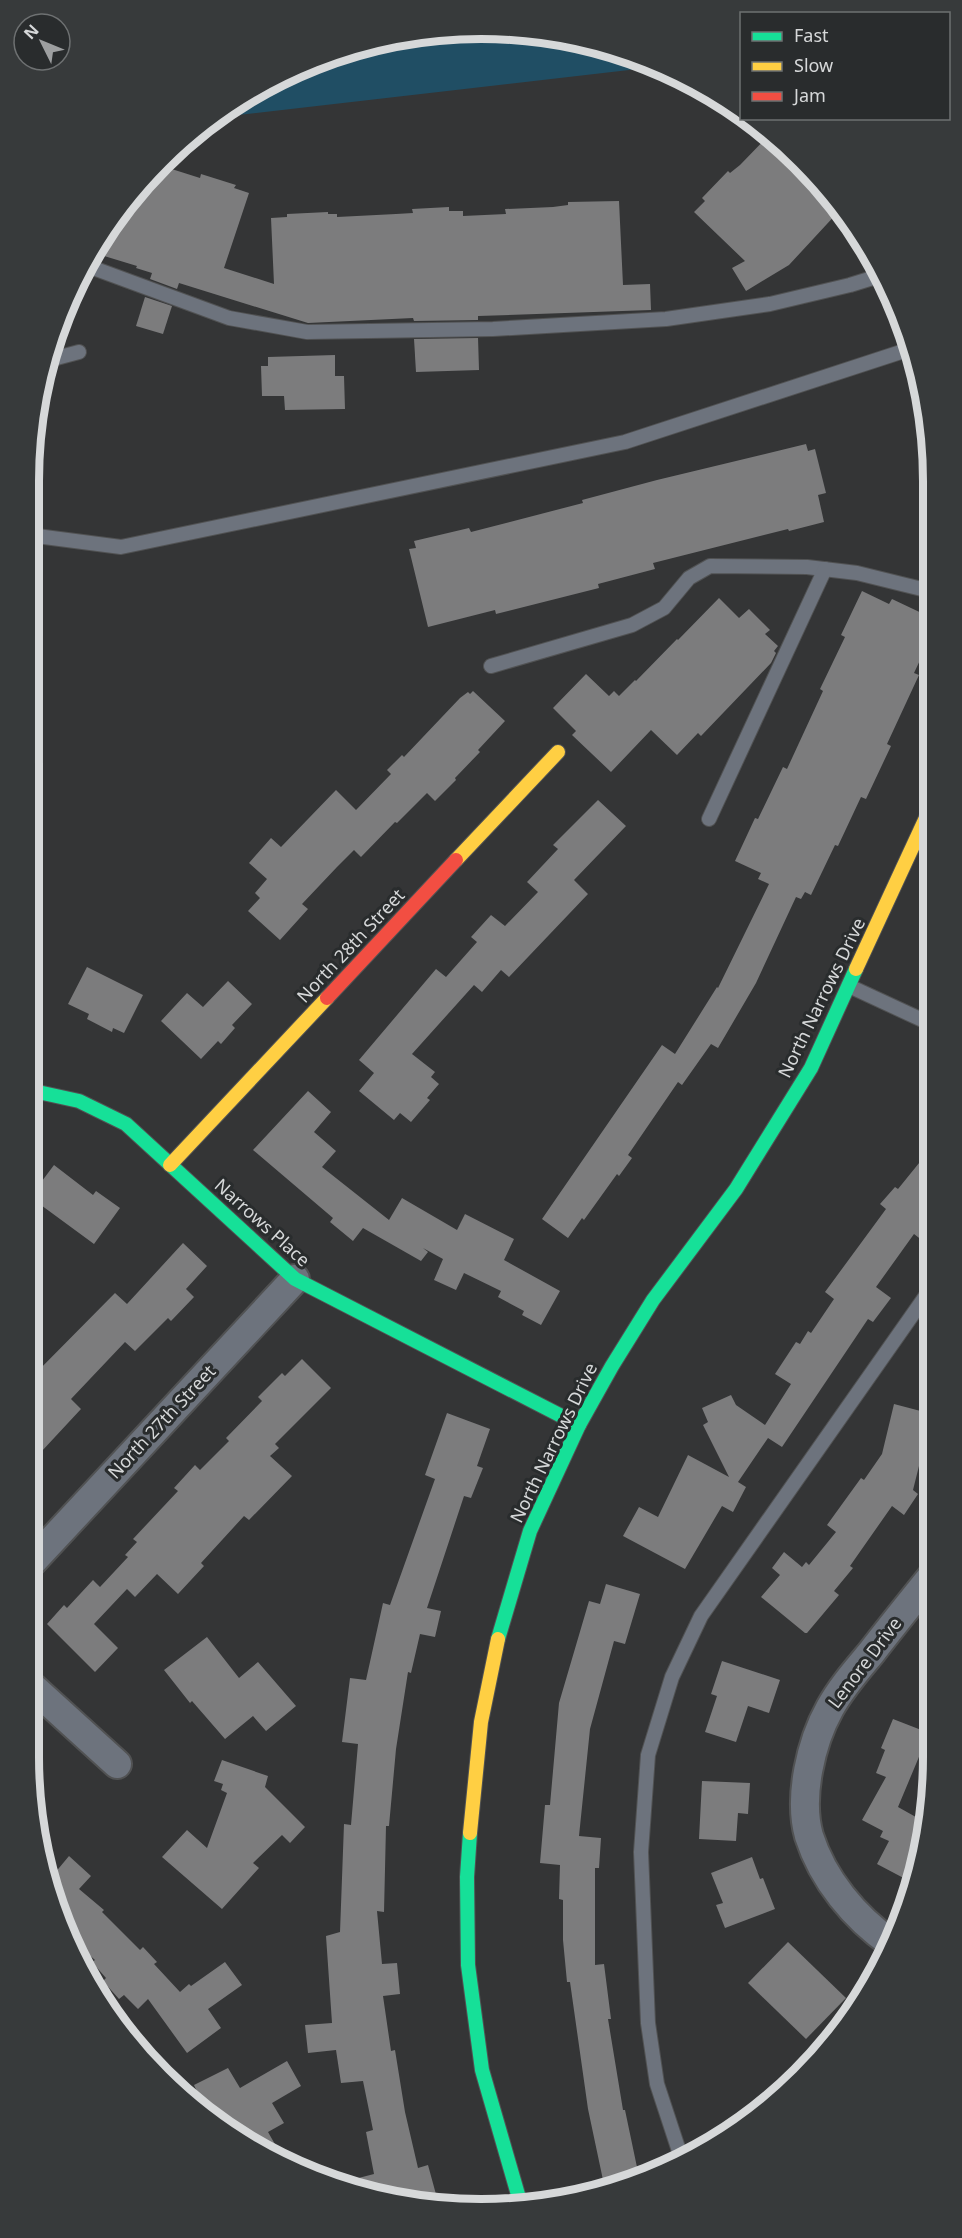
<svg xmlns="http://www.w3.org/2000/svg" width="962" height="2238" font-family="'Noto Sans',sans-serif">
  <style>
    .green { fill: #204e64 }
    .building { fill: #7c7c7d }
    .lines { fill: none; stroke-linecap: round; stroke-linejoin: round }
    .lane-casing { stroke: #515253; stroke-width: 16 }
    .street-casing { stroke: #515253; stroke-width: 32 }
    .fast-casing { stroke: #515253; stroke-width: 16 }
    .slow-casing { stroke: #515253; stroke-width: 16 }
    .jam-casing { stroke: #515253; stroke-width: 16 }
    .lane { stroke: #6d737d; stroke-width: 14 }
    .street { stroke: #6d737d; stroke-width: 28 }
    .fast { stroke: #16e098; stroke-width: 14 }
    .slow { stroke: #ffcf43; stroke-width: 14 }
    .jam { stroke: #f24e42; stroke-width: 14 }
    .labels { text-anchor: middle; stroke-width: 6; stroke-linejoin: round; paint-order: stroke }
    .street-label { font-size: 18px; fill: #d6d8d9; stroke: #292c2d }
    .rim { fill: none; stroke: #d6d8d9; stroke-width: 8 }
  </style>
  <rect width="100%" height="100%" fill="#343536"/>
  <path class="green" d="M452,29L540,32L627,53L655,67L212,118L281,75L364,44Z"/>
  <g class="building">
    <path d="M768,136L821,183L839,211L789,265L746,291L732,268L745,261L694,212L705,201L702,198L728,171L730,173L740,165Z"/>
    <path d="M159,165L200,178L201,174L236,185L234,188L249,193L224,268L274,284L271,218L287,217V214L328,212V214H337V217L396,214L413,213L412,209L449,207V211H463V216L506,214L505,209L553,207L568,205V202L619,201L623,285L650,284L651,310L478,316V320L414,321L413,318L308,323L179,283L177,289L150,279L152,273L136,268L137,266L91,252L141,182Z"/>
    <path d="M145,297L172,306L163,334L136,326Z"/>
    <path d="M478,338L479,370L416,372L414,339Z"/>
    <path d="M335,355V376H344L345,409L285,410L284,396H262L261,366H268V357Z"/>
    <path d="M806,444L808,451L815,449L826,493L818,495L824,522L789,531L788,529L653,563L655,569L598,584L599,588L496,614L495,610L428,627L409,549L416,548L414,541L469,528L471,532L583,503L582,500L657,480Z"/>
    <path d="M862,591L889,604L892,599L930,617V639L914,673L919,675L887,744L891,746L866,799L861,797L838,846L835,845L811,895L805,892L801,899L796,897L756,983L718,1048L711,1044L682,1085L678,1082L628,1155L632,1158L619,1176L617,1174L584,1220L582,1218L568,1238L542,1219L662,1045L675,1054L717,987L718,988L769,884L758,879L761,873L735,861L755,818L758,819L783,767L787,769L823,691L820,689L845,637L841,635Z"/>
    <path d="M719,598L739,618L749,609L770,630L765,634L778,646L774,651L776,653L771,663L701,736L698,733L677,755L651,730L611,772L572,735L576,731L553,708L586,674L609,696L614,691L619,696L635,680L636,681L677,639L678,640Z"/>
    <path d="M473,691L505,721L478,750L480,752L455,778L456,780L435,801L427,793L397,823L395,822L361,857L354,850L337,867L302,904L308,909L280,940L248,911L260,898L255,893L267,879L249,863L271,838L281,847L336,790L356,810L391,774L387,770L402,755L404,757L460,698L468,692L470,694Z"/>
    <path d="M598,800L626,826L574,880L588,894L509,977L501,970L482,992L474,985L412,1054L435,1072L431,1077L439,1084L427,1098L430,1100L411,1122L400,1113L394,1120L359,1091L374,1073L359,1060L436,969L446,977L477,942L471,937L491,915L505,926L538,892L527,882L558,849L553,845Z"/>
    <path d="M87,967L143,995L124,1033L113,1028L112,1032L87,1019L89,1014L68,1004Z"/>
    <path d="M228,981L252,1004L232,1025L235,1028L221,1044L218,1041L201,1059L161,1021L187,993L203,1007Z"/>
    <path d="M308,1091L331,1112L314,1132L336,1151L322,1167L389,1220L402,1198L457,1230L465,1214L514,1239L504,1260L560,1291L541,1325L522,1315L524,1311L498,1297L501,1291L464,1273L456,1290L434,1280L443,1259L423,1248L428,1252L421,1261L363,1228L353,1241L330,1222L333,1218L253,1150Z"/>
    <path d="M932,1147V1248L914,1234L876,1287L891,1298L873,1322L868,1319L782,1447L768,1438L738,1482L746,1487L733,1512L722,1506L685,1569L623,1536L639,1507L658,1517L688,1455L729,1477L703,1425L708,1422L702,1408L731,1395L736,1405L765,1425L791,1384L775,1374L796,1342L800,1344L808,1331L811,1333L834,1299L825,1292L886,1209L880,1204L895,1187L898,1189Z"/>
    <path d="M54,1165L93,1195L96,1191L120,1208L94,1244L30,1197Z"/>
    <path d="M183,1243L207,1266L186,1289L194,1297L171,1321L168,1318L135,1351L125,1342L71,1399L81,1409L28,1466V1381L115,1293L127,1304Z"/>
    <path d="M302,1359L331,1388L275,1444L279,1448L270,1456L292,1476L249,1520L244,1516L201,1563L204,1566L178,1594L157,1574L135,1597L127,1589L94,1624L118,1648L95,1672L47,1624L64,1605L67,1608L93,1580L100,1587L128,1557L125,1555L137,1542L133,1539L178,1491L174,1488L195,1465L200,1470L229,1441L226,1438L262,1401L258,1397L282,1373L285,1376Z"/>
    <path d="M894,1404L932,1414L933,1461L921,1458L913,1490L918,1494L904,1515L892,1506L850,1566L853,1568L834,1591L839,1595L807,1633H805L761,1597L780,1575L772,1568L784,1552L802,1567L806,1562L809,1565L836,1532L827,1525L861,1478L864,1480L882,1454Z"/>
    <path d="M447,1413L490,1429L477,1466L483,1468L471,1498L464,1496L427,1608L441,1611L435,1637L420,1634L411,1673L408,1672L396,1749L389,1826H386L384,1912L377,1911L382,1964L397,1963L400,1994L383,1996L391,2051L395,2050L405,2112L418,2168L428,2165L437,2198L423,2202L393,2201L343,2182L374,2174L366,2132L373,2130L363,2081L341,2083L336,2050L308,2053L305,2025L332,2023L326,1936L340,1932L344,1824L351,1825L358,1744L342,1742L350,1678L366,1680L383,1603L390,1605L435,1479L425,1475Z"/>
    <path d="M606,1584L640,1594L625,1644L614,1641L590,1729L579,1836L601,1838L599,1868H595V1965L604,1964L611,2019H608L623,2110H625L638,2172L603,2180L588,2109L570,1982H567L563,1940V1900L559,1899L560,1865L540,1863L545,1805H550L559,1703L589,1601L600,1604Z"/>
    <path d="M207,1637L239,1678L258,1662L296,1706L266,1731L253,1716L225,1739L192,1701L190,1703L164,1670Z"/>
    <path d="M722,1661L780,1680L769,1713L748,1706L736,1742L705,1732L717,1696L711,1694Z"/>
    <path d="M893,1719L929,1733L898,1807L923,1821L913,1883L877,1864L889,1841L880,1837L883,1831L862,1820L886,1777L876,1773L885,1750L881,1748Z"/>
    <path d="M222,1760L268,1776L265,1787L305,1827L290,1843L282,1835L253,1863L259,1868L222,1909L162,1857L187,1830L207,1848L227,1793L221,1790L223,1784L214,1781Z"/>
    <path d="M702,1781L750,1783L748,1814L738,1813L736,1841L699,1839Z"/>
    <path d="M69,1856L91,1876L79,1889L104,1910L102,1912L140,1950L143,1947L157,1962L154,1964L180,1992L189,1984L191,1986L225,1962L242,1985L208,2009L221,2028L187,2053L148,1999L138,2009L124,1995L119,1999L103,1981L106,1978L92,1962L95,1960L68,1936L53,1903L49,1880Z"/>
    <path d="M752,1857L760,1879L763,1878L775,1909L725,1928L716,1905L723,1903L711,1873Z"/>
    <path d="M788,1942L846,1998L806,2039L748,1983Z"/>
    <path d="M287,2061L301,2086L272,2103L284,2123L268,2132L284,2160L255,2149L204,2107L194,2085L228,2068L240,2088Z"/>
  </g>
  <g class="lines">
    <defs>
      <g id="lane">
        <path d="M85,265L229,318L307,332L493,329L666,319L770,304L850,285L879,276"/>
        <path d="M49,360L79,352"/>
        <path d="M29,535L121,547L625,442L910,349"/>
        <path d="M491,666L632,625L664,608L689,578L710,566L807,567L857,573L930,591"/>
        <path d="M709,819L825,569"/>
        <path d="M849,986L931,1024"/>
        <path d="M682,2160L657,2084L648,2023L641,1852L648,1755L672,1677L701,1616L932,1287"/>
      </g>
      <g id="street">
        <path d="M29,1565L295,1279"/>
        <path d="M29,1684L117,1764"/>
        <path d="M891,1943C855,1918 823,1880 809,1836C798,1797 811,1742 830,1708C841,1688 856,1671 871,1653C891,1627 912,1601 933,1575"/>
      </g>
      <g id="fast">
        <path d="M29,1090L79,1101L126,1124L295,1279L579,1425"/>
        <path d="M498,1639L530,1531L579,1425L612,1366L653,1300L736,1189L811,1068L856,969"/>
        <path d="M470,1833L467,1877L468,1965L482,2070L521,2205"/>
      </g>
      <g id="slow">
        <path d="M456,860L558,752"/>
        <path d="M856,969L931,807"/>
        <path d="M170,1165L327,998"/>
        <path d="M470,1833L481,1722L498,1639"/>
      </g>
      <path id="jam" d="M327,998L456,860"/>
    </defs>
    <use href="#lane" class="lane-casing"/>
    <use href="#street" class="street-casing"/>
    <use href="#fast" class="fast-casing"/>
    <use href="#slow" class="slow-casing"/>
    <use href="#jam" class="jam-casing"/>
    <use href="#lane" class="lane"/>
    <use href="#street" class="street"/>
    <use href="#fast" class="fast"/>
    <use href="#slow" class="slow"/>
    <use href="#jam" class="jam"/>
  </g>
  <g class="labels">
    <g class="street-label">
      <text transform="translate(351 946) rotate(-47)" y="6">North 28th Street</text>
      <text transform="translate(822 998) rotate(-64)" y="6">North Narrows Drive</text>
      <text transform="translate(262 1223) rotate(42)" y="6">Narrows Place</text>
      <text transform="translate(162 1422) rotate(-47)" y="6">North 27th Street</text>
      <text transform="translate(554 1443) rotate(-64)" y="6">North Narrows Drive</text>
      <text transform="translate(865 1663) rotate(-53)" y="6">Lenore Drive</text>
    </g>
  </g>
  <path d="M0 0H962V2238H0ZM481 39H481A442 442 0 0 1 923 481V1757A442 442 0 0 1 481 2199H481A442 442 0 0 1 39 1757V481A442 442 0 0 1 481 39Z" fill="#373a3b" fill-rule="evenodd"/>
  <path class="rim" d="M481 39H481A442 442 0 0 1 923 481V1757A442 442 0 0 1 481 2199H481A442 442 0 0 1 39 1757V481A442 442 0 0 1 481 39Z"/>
  <rect x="740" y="12" width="210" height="108" fill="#292c2d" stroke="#6e7172" stroke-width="1.5"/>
  <rect x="752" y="32" width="30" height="9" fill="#16e098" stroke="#6e7172" stroke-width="1.5"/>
  <text x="794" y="42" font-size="18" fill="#d6d8d9">Fast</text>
  <rect x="752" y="62" width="30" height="9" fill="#ffcf43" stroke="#6e7172" stroke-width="1.5"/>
  <text x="794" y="72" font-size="18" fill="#d6d8d9">Slow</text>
  <rect x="752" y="92" width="30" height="9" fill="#f24e42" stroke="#6e7172" stroke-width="1.5"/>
  <text x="794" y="102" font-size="18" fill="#d6d8d9">Jam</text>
  <g transform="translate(42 42) rotate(313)"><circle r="28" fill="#292c2d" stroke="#6e7172" stroke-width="1.5"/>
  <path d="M0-4.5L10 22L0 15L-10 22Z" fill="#9d9fa0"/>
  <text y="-9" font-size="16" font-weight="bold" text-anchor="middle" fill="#d6d8d9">N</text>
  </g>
</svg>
